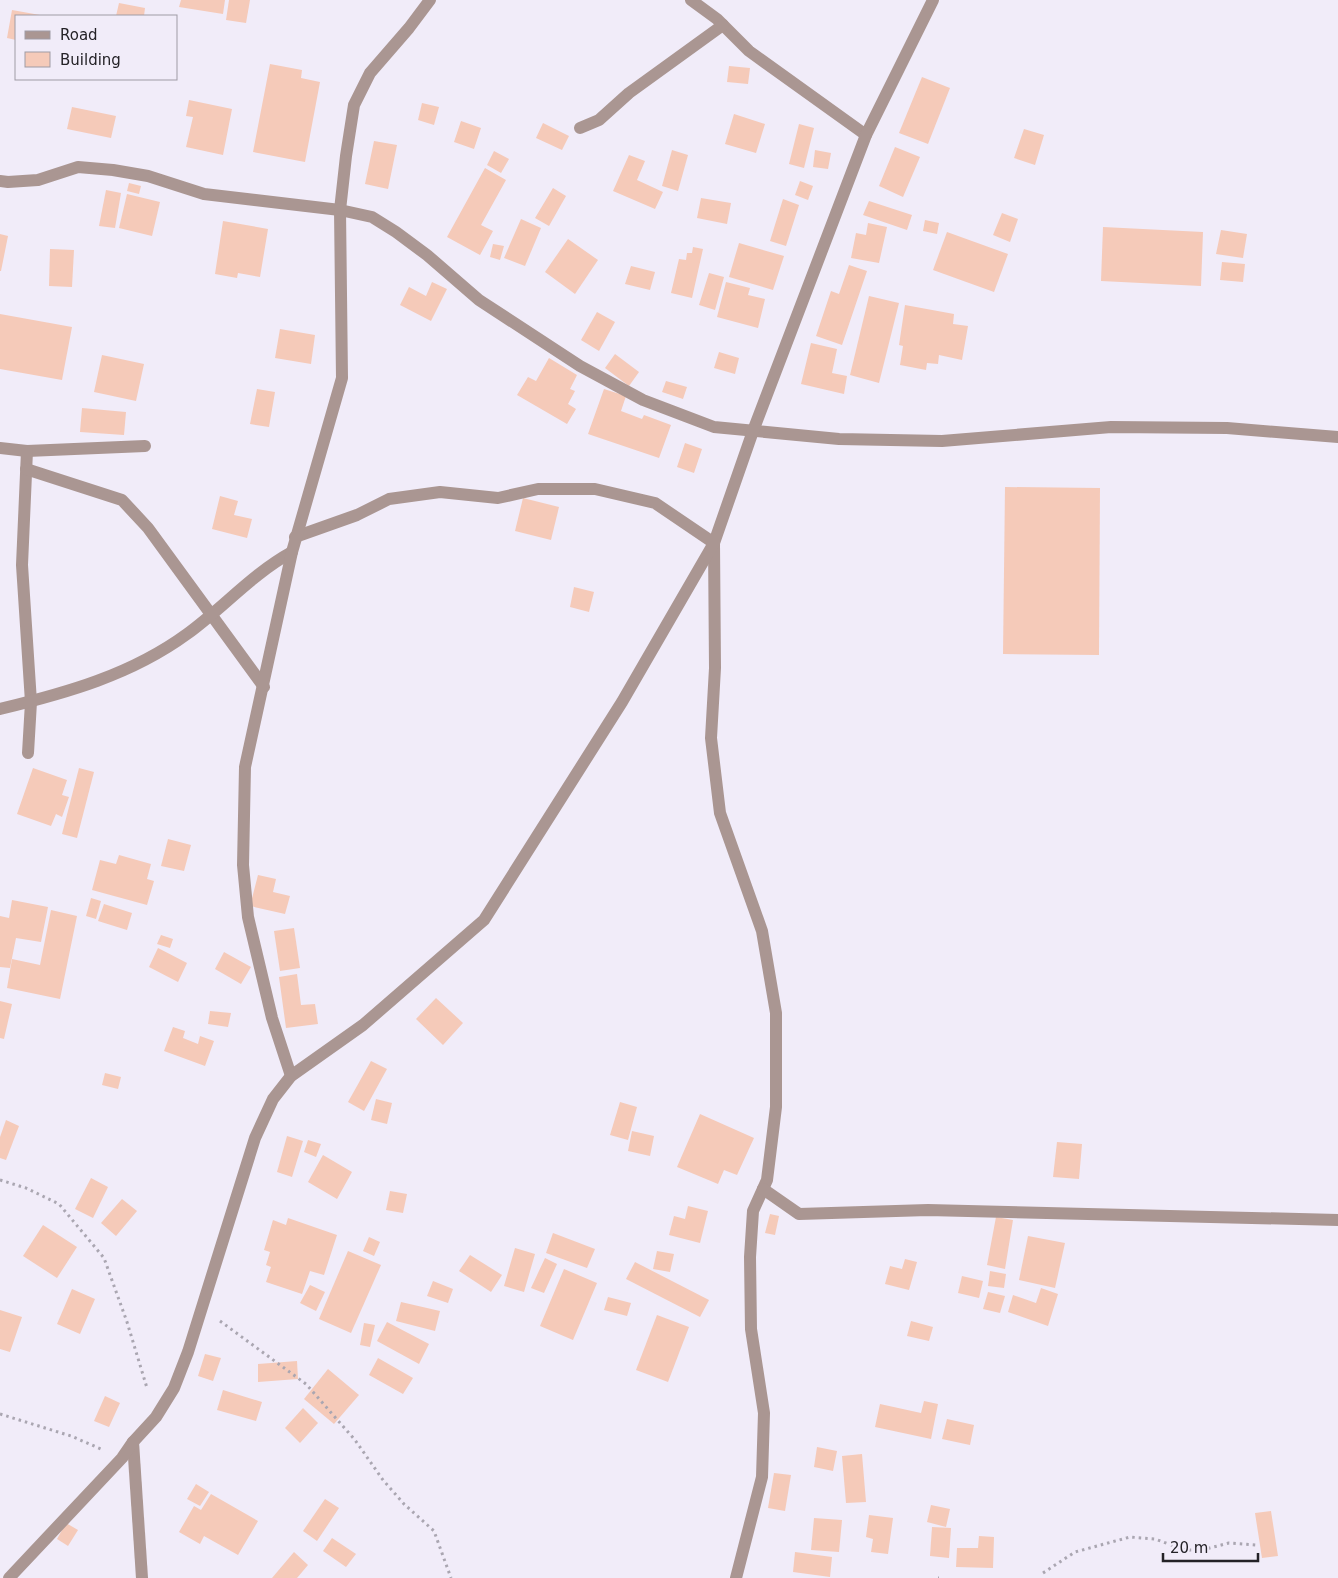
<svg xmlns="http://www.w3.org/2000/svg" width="1338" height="1578" font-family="'DejaVu Sans',sans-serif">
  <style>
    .building { fill: #f5cab9 }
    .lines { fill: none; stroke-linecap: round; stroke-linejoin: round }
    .path { stroke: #aaa6b1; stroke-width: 3; stroke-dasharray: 2.5 4; stroke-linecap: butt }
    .minor { stroke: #aa9692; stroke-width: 12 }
  </style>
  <rect width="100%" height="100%" fill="#f1ecf9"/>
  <g class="building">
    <path d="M181,0H225L223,14L179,7Z"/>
    <path d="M229,0H250L246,23L226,20Z"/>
    <path d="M119,3L145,8L144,16H116Z"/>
    <path d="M12,10L40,15L16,16V40L7,38Z"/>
    <path d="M270,64L302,70L301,78L320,82L305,162L253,152Z"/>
    <path d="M729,66L750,68L748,84L727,82Z"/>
    <path d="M922,77L950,88L928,144L899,133Z"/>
    <path d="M189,100L232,109L223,155L186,147L193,117L186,116Z"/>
    <path d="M422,103L439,107L434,125L418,120Z"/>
    <path d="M72,107L116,116L111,138L67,129Z"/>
    <path d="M734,114L765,124L756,153L725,144Z"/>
    <path d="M461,121L481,128L474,149L454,142Z"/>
    <path d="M543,123L569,136L562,150L536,138Z"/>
    <path d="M799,124L814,128L804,168L789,164Z"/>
    <path d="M1024,129L1044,135L1035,165L1014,158Z"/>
    <path d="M374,141L397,145L388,189L365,184Z"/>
    <path d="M895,147L920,157L903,197L879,186Z"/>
    <path d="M672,150L688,155L678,191L662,186Z"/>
    <path d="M815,150L831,153L828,169L813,167Z"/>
    <path d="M494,151L509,159L501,173L487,165Z"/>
    <path d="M629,155L645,161L637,180L663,192L655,209L613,191Z"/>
    <path d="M485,168L506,180L481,225L493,231L480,255L447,237Z"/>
    <path d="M800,181L813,186L808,200L795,195Z"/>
    <path d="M129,183L141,186L139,194L127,191Z"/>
    <path d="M553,188L566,196L549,226L535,218Z"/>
    <path d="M106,190L121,193L115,228L99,226Z"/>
    <path d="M127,194L160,202L152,236L119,228Z"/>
    <path d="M701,198L731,203L727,224L697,218Z"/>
    <path d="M783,199L799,205L786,246L770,241Z"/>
    <path d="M869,201L912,215L907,230L863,215Z"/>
    <path d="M1002,213L1018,219L1010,242L993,235Z"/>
    <path d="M521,219L541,228L525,266L504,258Z"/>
    <path d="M925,220L939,223L937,234L923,231Z"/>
    <path d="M223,221L268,229L260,277L238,273L237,278L215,274Z"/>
    <path d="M868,223L887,227L879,263L851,258L856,233L866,235Z"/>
    <path d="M1103,227L1203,232L1201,286L1101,281Z"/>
    <path d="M1221,230L1247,234L1243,258L1216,254Z"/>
    <path d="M947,232L1008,254L994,292L933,270Z"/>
    <path d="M0,234L8,236L1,271H0Z"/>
    <path d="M568,239L598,260L575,294L545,272Z"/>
    <path d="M739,243L784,256L773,290L729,277Z"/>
    <path d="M493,244L504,246L500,260L490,257Z"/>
    <path d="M693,247L703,249L692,298L671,293L679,259L686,260L687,253H692Z"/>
    <path d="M50,249L74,250L72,287L49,286Z"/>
    <path d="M1222,262L1245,264L1243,282L1220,280Z"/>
    <path d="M849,265L867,271L842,345L816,336L831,291L839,294Z"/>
    <path d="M631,266L655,272L650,290L625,284Z"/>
    <path d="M709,273L724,277L715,310L699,305Z"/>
    <path d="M432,282L447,289L431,321L400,305L409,287L426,296Z"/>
    <path d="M726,282L750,288L748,295L765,299L758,328L717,317Z"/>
    <path d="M869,296L899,303L879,383L850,375Z"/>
    <path d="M905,305L954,314L953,324L968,326L962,360L939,355L938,364L927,363L926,370L900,365L903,346L899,345Z"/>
    <path d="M597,312L615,322L599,351L581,340Z"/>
    <path d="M0,314L72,327L62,380L0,369Z"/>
    <path d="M280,329L315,335L311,364L275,358Z"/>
    <path d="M811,343L837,349L832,373L847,376L844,394L801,384Z"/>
    <path d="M719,352L739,358L735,374L714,368Z"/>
    <path d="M615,354L639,372L629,386L605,368Z"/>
    <path d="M102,355L144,364L136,401L94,392Z"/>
    <path d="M549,358L577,375L570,389L575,391L568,404L576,409L567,424L517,395L528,377L536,381Z"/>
    <path d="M666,381L687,387L683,399L662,392Z"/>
    <path d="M257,389L275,392L269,427L250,424Z"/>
    <path d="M604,389L626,396L621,411L642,419L644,415L671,425L659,458L588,434Z"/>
    <path d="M82,408L126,412L124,435L80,432Z"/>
    <path d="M685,443L702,449L694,473L677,467Z"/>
    <path d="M1005,487L1100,488L1099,655L1003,654Z"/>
    <path d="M220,496L238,501L234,515L252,519L247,538L212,529Z"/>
    <path d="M523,498L559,507L551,540L515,531Z"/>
    <path d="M574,587L594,592L589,612L570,607Z"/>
    <path d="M33,768L67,780L62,795L69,797L62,817L56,814L51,826L17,814Z"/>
    <path d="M79,768L94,772L77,838L62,834Z"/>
    <path d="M168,839L191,845L184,871L161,866Z"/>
    <path d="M119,855L151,864L147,879L154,881L147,905L92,890L100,860L116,864Z"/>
    <path d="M258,875L276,879L273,892L290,896L285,914L250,906Z"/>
    <path d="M91,898L101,901L96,919L86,916Z"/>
    <path d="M12,900L48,907L41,942L16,938L10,968L0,967V916L9,918Z"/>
    <path d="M104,904L132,913L127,930L98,921Z"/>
    <path d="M51,910L77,916L60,999L7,988L12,959L40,965Z"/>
    <path d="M294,928L300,968L280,971L274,931Z"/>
    <path d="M161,935L173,939L170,948L157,944Z"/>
    <path d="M158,948L187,963L178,982L149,967Z"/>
    <path d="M224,952L251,967L241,984L215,969Z"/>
    <path d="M297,974L301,1005L315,1004L318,1024L286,1028L279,977Z"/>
    <path d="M436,998L463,1023L443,1045L416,1019Z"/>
    <path d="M0,1001L12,1004L4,1039L0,1038Z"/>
    <path d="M210,1011L231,1013L228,1027L208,1024Z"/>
    <path d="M173,1027L185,1031L183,1038L198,1044L200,1036L214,1041L205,1066L164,1051Z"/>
    <path d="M371,1061L387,1069L364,1111L348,1102Z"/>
    <path d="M105,1073L121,1077L118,1089L102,1085Z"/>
    <path d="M376,1099L392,1103L387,1124L371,1120Z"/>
    <path d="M620,1102L637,1107L628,1140L610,1135Z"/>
    <path d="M700,1114L754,1138L737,1175L724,1170L718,1184L677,1167Z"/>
    <path d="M6,1120L19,1126L6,1160L0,1158V1137Z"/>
    <path d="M632,1131L654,1136L650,1156L628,1151Z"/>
    <path d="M287,1136L303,1141L292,1177L277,1172Z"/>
    <path d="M308,1140L321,1144L316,1157L304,1152Z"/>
    <path d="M1057,1142L1082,1144L1079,1179L1053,1177Z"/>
    <path d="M323,1155L352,1172L337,1199L308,1182Z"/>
    <path d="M91,1178L108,1187L93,1218L75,1209Z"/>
    <path d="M390,1191L407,1194L403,1213L386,1210Z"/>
    <path d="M122,1199L137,1211L116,1236L101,1223Z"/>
    <path d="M688,1206L708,1211L700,1243L669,1235L674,1216L685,1219Z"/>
    <path d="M770,1214L779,1216L775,1235L765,1233Z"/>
    <path d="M996,1217L1013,1220L1005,1269L987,1265Z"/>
    <path d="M288,1218L337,1235L324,1275L310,1271L302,1294L266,1282L271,1267L266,1265L270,1252L264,1250L273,1220L286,1225Z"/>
    <path d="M43,1225L77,1247L57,1278L23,1256Z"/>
    <path d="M553,1233L595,1249L587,1268L546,1253Z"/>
    <path d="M1028,1236L1065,1243L1055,1288L1019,1280Z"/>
    <path d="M369,1237L380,1242L374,1256L363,1251Z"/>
    <path d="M515,1248L535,1254L524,1292L504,1286Z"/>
    <path d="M348,1251L381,1265L351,1333L319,1319Z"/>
    <path d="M657,1251L674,1254L670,1272L653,1269Z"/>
    <path d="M470,1255L502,1275L491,1292L459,1271Z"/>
    <path d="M545,1258L557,1264L544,1293L531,1288Z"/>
    <path d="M905,1259L917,1262L909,1290L885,1284L890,1266L902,1269Z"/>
    <path d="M635,1262L709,1300L700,1317L626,1279Z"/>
    <path d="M564,1269L597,1283L573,1340L540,1326Z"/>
    <path d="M990,1271L1006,1274L1004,1288L988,1286Z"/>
    <path d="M962,1276L983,1281L979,1298L958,1293Z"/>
    <path d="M433,1281L453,1289L448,1303L427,1296Z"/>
    <path d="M310,1285L325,1292L316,1311L300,1303Z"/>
    <path d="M1041,1288L1058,1294L1048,1326L1008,1312L1013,1295L1036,1303Z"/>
    <path d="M72,1289L95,1299L80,1334L57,1324Z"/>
    <path d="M988,1292L1005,1296L1000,1313L983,1309Z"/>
    <path d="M608,1297L631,1303L627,1316L604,1310Z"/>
    <path d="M401,1302L440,1311L435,1331L396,1321Z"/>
    <path d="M0,1310L22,1317L10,1352L0,1349Z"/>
    <path d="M657,1315L689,1327L668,1382L636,1370Z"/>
    <path d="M911,1321L933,1327L929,1341L907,1336Z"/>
    <path d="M387,1322L429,1344L419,1364L377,1341Z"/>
    <path d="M364,1323L375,1325L370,1347L360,1345Z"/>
    <path d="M205,1354L221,1358L213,1381L198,1376Z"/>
    <path d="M378,1358L413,1378L403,1394L369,1375Z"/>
    <path d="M297,1361L298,1379L258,1382V1364Z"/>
    <path d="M328,1369L359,1395L334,1424L304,1399Z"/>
    <path d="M223,1390L262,1402L256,1421L217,1410Z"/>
    <path d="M105,1396L120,1403L109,1427L94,1421Z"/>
    <path d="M924,1401L938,1404L931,1439L875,1427L880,1404L921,1413Z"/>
    <path d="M303,1408L318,1423L300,1443L285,1428Z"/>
    <path d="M947,1419L974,1425L970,1445L942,1439Z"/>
    <path d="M817,1447L837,1451L833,1471L814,1467Z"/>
    <path d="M862,1454L866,1502L846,1503L842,1456Z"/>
    <path d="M774,1473L791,1475L785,1511L768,1508Z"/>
    <path d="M196,1484L209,1492L200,1506L187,1499Z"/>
    <path d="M211,1494L258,1521L238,1555L204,1536L200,1544L179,1532L194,1506L201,1510Z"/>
    <path d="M325,1499L339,1508L317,1541L303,1531Z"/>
    <path d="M931,1505L950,1509L946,1527L927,1522Z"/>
    <path d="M1271,1511L1278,1556L1262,1558L1255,1513Z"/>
    <path d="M869,1515L893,1518L888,1554L871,1552L873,1539L866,1537Z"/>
    <path d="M814,1518L842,1520L839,1552L811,1550Z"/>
    <path d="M66,1523L78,1530L68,1546L57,1539Z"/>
    <path d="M932,1527L951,1528L949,1558L930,1556Z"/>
    <path d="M979,1536L994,1537L993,1568L956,1567L957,1548H978Z"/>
    <path d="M332,1538L356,1554L346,1567L323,1551Z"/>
    <path d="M294,1552L308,1565L297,1578H272Z"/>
    <path d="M795,1552L832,1557L830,1577L793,1572Z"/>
  </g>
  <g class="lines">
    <g class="path">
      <path d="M0,1180L26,1188L59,1204L104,1258L127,1322L147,1388"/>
      <path d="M220,1321L306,1384L355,1440L383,1480L404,1504L434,1531L451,1578"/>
      <path d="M0,1414L71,1436L101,1449"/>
      <path d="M1043,1573L1075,1552L1130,1537L1155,1539L1185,1550H1202L1229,1543L1256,1545"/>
      <path d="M938,1578H939"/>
    </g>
    <g class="minor">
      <path d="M691,0L717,19L749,51L866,135"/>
      <path d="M580,128L599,120L629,93L723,25"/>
      <path d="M0,181L8,182L38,180L78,167L113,170L148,176L204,194L340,210L372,217L396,232L427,255L479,300L580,366L643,400L714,427L839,439L942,441L1111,427L1227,428L1338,437"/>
      <path d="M0,448L27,451L145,446"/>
      <path d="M27,451L22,565L31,702L28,753"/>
      <path d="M26,469L122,500L148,528L264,687"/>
      <path d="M295,537L357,515L389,499L440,492L498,498L538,489H595L655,503L714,543L715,668L711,738L720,813L762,931L776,1013V1107L767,1180L753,1211L750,1257L751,1329L764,1413L762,1477L736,1578"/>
      <path d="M0,709C66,693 131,675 187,634C223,608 252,574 292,552"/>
      <path d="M291,1076L272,1018L248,917L243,865L245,767L292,552L342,378L340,210L346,156L354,105L370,73L409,28L430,0"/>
      <path d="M763,1189L799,1214L928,1210L1338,1220"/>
      <path d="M133,1442L142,1578"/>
      <path d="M9,1578L122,1458L133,1442L156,1417L174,1388L188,1352L255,1138L273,1099L291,1076L363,1025L484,920L622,702L714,543L753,431L866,135L933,0"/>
    </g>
  </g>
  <rect x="15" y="15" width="162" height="65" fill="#f1ecf9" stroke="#9f9ba5"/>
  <rect x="25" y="31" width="25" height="8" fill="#aa9692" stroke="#9f9ba5"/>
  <text x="60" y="40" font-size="15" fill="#242227">Road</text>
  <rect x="25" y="52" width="25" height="15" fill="#f5cab9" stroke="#9f9ba5"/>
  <text x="60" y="65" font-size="15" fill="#242227">Building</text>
  <path d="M1163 1553v8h95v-8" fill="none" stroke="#242227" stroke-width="2.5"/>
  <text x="1170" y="1553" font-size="15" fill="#242227" stroke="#f1ecf9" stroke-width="4" paint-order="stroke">20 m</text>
</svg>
